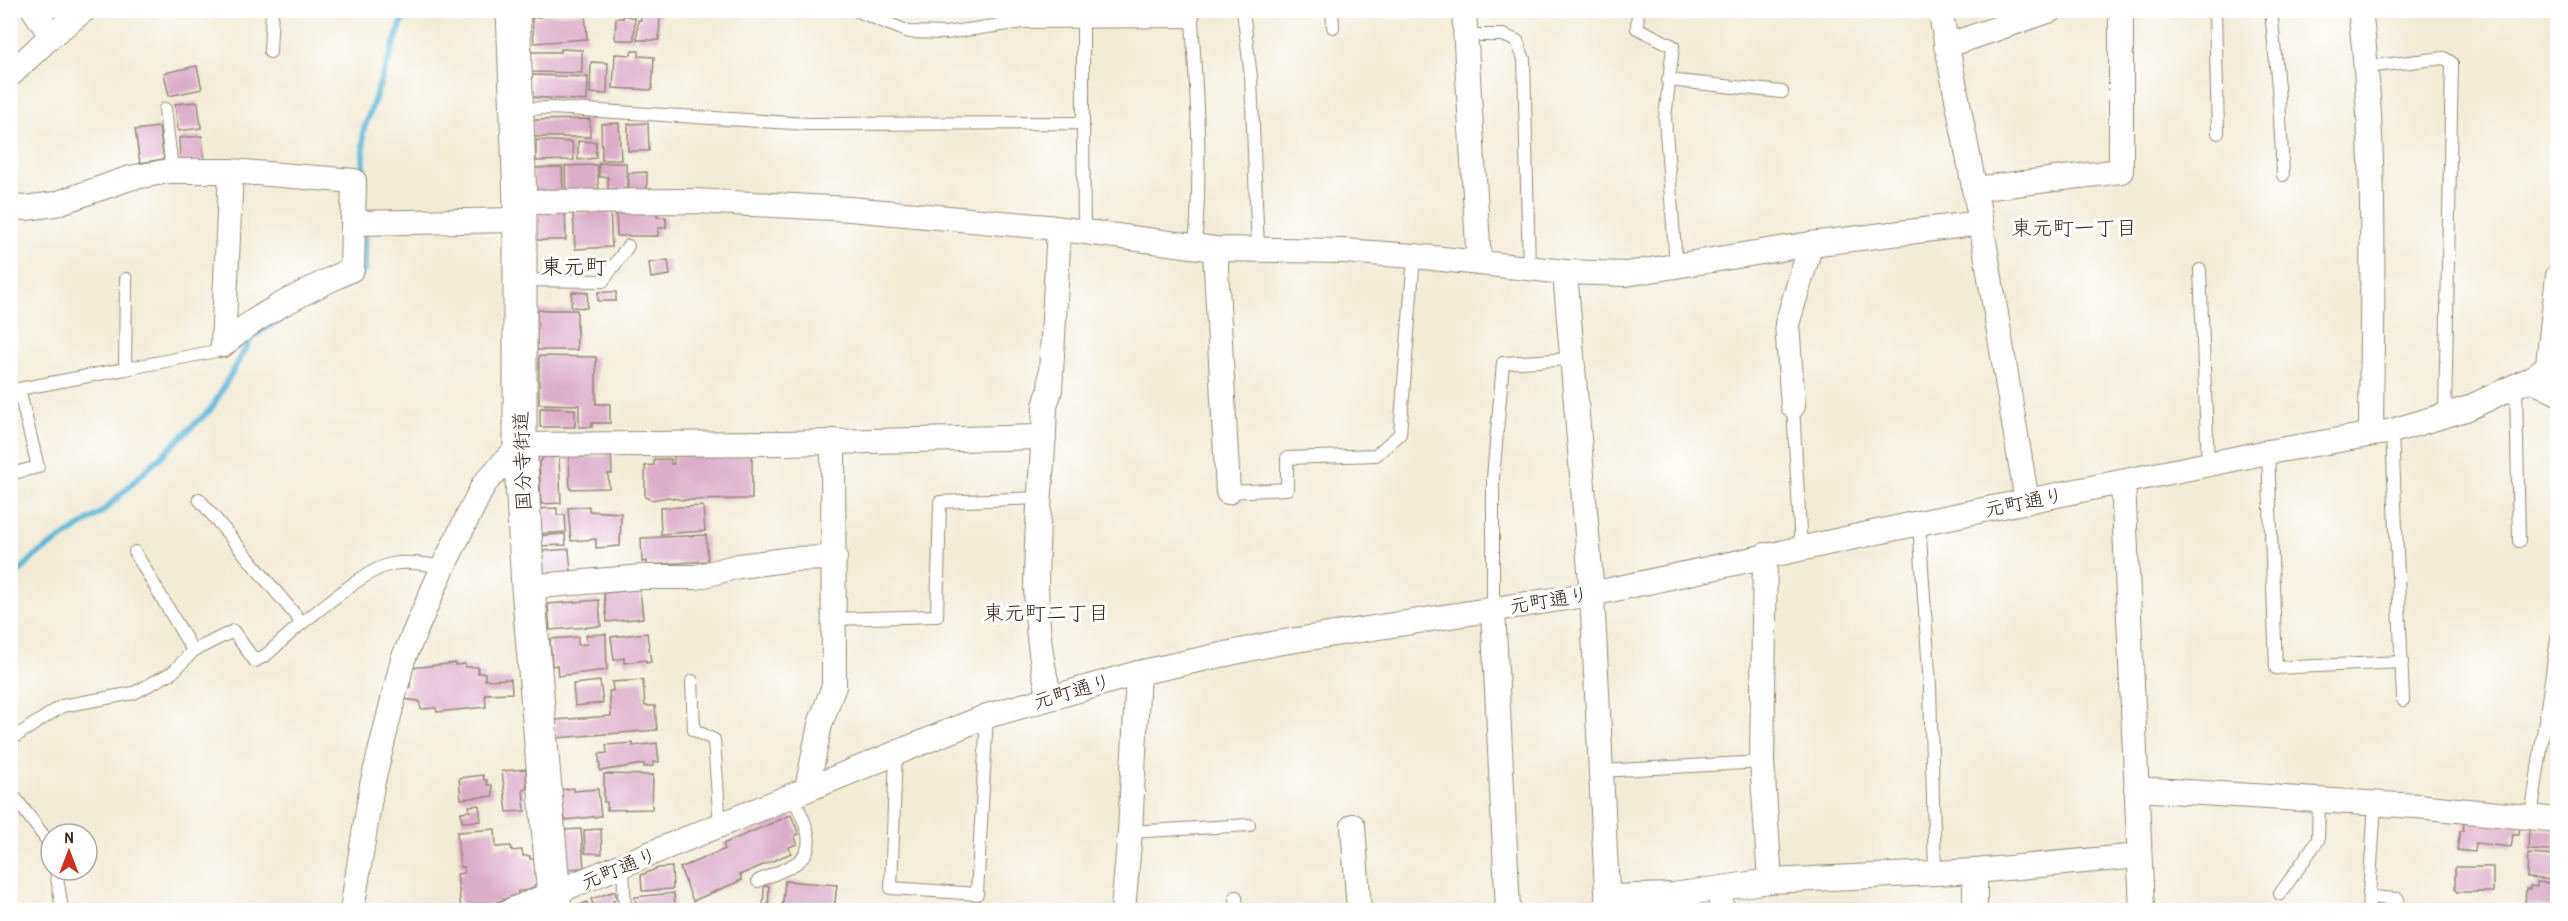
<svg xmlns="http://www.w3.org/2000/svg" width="2568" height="921" font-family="'Patrick Hand','Klee One',sans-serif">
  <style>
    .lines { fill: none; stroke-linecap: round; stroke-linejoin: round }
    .stream { stroke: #59b5d7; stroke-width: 6 }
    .building { fill: #dcadc9 }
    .service-casing { stroke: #968b7a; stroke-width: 14 }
    .minor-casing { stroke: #968b7a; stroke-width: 26 }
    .secondary-casing { stroke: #968b7a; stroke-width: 35 }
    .service { stroke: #fff; stroke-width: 12 }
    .minor { stroke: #fff; stroke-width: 24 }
    .secondary { stroke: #fff; stroke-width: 33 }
    .labels { text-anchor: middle; stroke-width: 6; stroke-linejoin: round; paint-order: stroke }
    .street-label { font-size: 20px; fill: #3b2a1e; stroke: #fff }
    .neighbourhood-label { font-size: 21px; fill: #3b2a1e; stroke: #fff }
    .quarter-label { font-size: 22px; fill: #3b2a1e; stroke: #fff }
  </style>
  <rect width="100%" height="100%" fill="#fff"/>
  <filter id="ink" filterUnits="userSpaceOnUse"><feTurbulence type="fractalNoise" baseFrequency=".0167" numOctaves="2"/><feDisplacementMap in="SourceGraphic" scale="12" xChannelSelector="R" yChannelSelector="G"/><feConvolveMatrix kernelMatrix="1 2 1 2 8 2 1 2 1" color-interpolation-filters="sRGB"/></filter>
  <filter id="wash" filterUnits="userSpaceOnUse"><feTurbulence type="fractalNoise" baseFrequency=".008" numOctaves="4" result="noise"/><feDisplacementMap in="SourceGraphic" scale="24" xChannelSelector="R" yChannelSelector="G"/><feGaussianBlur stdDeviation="1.35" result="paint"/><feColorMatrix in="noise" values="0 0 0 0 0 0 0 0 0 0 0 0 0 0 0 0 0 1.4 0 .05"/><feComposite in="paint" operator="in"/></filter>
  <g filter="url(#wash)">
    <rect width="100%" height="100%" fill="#f2ecd7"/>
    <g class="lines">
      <g class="stream">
        <path d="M364,182L363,132L406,10"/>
        <path d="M358,274L365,270V237"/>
        <path d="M10,581L36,555L102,512L211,409L252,337L305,305"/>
      </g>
    </g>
    <g id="blocks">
      <g class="building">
        <path d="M641,11H660L659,40H637L638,20H641Z"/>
        <path d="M585,13L587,39L534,43L532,18L540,17L539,15Z"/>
        <path d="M623,15L635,18L634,40H616L615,37L616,18H623Z"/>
        <path d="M561,49L582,50V73L531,72V52H561Z"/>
        <path d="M632,51H639V56L654,57L652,90L613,88L615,54L631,55Z"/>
        <path d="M591,62L608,63L607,94L590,93Z"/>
        <path d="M197,66L202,89L169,96L164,73Z"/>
        <path d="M532,75L588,77L587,101L531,97Z"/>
        <path d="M198,102L201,128L178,131L175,104Z"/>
        <path d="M590,119V137H532V120Z"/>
        <path d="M619,123L621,160H602L601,124Z"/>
        <path d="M648,123L649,151H628V124Z"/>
        <path d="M159,127L164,159L140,163L135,130Z"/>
        <path d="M202,136L204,161L180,162L179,138Z"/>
        <path d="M536,140L572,142L574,160L536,161Z"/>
        <path d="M578,141L596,142V158L578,160Z"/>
        <path d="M599,163H626L627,189H608V177H599Z"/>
        <path d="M597,165L599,193L566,195L565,166Z"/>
        <path d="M562,167L563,192L534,193L532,168Z"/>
        <path d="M647,172V190L629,191L628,173Z"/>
        <path d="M534,208H565L566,240H535Z"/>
        <path d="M657,210V217H666V228H658V236H617L616,211Z"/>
        <path d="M610,211L612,247L575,249L573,213Z"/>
        <path d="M668,260L670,275L651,278L649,263Z"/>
        <path d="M572,292L588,293L587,308L571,307Z"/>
        <rect x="598" y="292" width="18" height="9"/>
        <rect x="537" y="310" width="40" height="40"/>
        <path d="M539,356L596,357V404H610V423H592V427H579V405L539,404Z"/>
        <path d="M540,408L575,409V427H540Z"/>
        <path d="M611,452L612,474H608L609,488L570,489L569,457L605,456Z"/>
        <path d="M752,455V499L682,500L668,497L651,500L645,497V466L654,465V459H671V464H674V456Z"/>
        <path d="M544,457H559L561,503L541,504L539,463Z"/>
        <path d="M589,506V511L621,513L620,546L596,548V539L571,541L568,508Z"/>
        <path d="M703,506L705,531L661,534L660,508Z"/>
        <path d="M557,508V515H565L566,532L536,534L534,509Z"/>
        <path d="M565,534L566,545L537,546L536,536Z"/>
        <path d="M706,535L708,561L647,565V561L642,562L641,538Z"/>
        <path d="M569,549L571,573L540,576L539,554H543V551Z"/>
        <path d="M640,589L643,618L607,622L604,593Z"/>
        <path d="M599,600L601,626L550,630L548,604Z"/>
        <path d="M647,633L651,662L646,663V660L624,663V658L614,660L611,637Z"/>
        <path d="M606,634L607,670L558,676L557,665L552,666L550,639L578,637V645L587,644L586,635Z"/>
        <path d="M455,663V665L465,664V667H478V673H485V680L511,679L512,693L485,694L486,707L437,712L436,708L421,709L419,701L403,699L405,687H410L411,668Z"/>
        <path d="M643,680L645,706H655L657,730L556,738L555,720L611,716L609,691H613L612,682Z"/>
        <path d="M600,681L603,703L575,706L573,684Z"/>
        <path d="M633,743V746L657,743L659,762H653V766L644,767V764L600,771L599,754L607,753L606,745Z"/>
        <path d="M526,769L527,789H523L525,811L507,812L502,771Z"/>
        <path d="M604,774L653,775L652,809L607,810V802H604Z"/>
        <path d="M483,775L484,780H487V785H492L493,796L461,799L459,778Z"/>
        <path d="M574,788V791L598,789L601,816L565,820L560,790Z"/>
        <path d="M479,805L481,821L462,822L461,812L470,811L469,806Z"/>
        <path d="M791,815L799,834L795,836L797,844L789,847L791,853L740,875L742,880L693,901L680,868L725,849L723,844Z"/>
        <path d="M2464,821L2520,824L2519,835H2513L2511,847L2476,843L2475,852L2457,850L2460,831H2463Z"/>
        <path d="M495,829L496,847L511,846L512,851L522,850L523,856H530V859H534L536,884L530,890L518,891V894L479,909L461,910L457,874L464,873V867H460L457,832Z"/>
        <path d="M581,829L584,868L565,869L562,830Z"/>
        <path d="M601,829L602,854L585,853L584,830Z"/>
        <path d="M2529,829L2556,830L2555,851L2528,850Z"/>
        <path d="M2528,854L2556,856L2555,880L2527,878Z"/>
        <path d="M672,867L673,889L642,891L641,875L658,868Z"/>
        <path d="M2455,867H2493V892H2457L2455,890Z"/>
        <path d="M785,881L837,885L834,910H782Z"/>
        <path d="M2537,882L2556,884L2552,907L2525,905L2526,889H2530V886L2537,887Z"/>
        <path d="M764,886H769L768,910H763Z"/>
        <path d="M615,891L617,899L613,901L617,910H595L591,899Z"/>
        <path d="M674,893L675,909L646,910L645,907L636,908L635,897Z"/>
        <path d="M587,902L589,910H570V909Z"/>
        <path d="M2458,906L2515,909V910H2458Z"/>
      </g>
    </g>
  </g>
  <g filter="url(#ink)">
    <use href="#blocks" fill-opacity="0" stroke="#968b7a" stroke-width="1.5"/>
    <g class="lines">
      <defs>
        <g id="service">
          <path d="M855,10L909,32L945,33L1023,22L1192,21"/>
          <path d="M1194,10L1192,21C1197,99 1202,170 1195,247"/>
          <path d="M1243,10L1251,78L1258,250"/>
          <path d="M1332,10L1333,27"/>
          <path d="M1638,10L1637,28L1673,46L1665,118L1676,265"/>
          <path d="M2215,10L2218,133"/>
          <path d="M2271,10L2279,99L2283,175"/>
          <path d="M1466,35H1503L1517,41L1524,59L1529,268"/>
          <path d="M270,52L272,10"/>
          <path d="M2366,67L2444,58L2452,63L2445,415"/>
          <path d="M1668,80L1782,92"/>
          <path d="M165,109L172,171"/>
          <path d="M518,109L552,108L809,124L1083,123L1084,231"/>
          <path d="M1083,123V20"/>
          <path d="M2200,270L2208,464"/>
          <path d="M126,279L125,369L216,351L223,345"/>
          <path d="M521,280L603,281L628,246"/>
          <path d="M2516,385L2519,541"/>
          <path d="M1793,406L1801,548"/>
          <path d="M2392,431L2403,700"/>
          <path d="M2268,452L2276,668L2402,662"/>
          <path d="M10,474L38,467L19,389L125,369"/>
          <path d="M1228,492L1287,489V458L1376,455L1400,434L1414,256"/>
          <path d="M199,499L302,623C324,607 366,569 392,564C409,561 426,564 443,567"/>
          <path d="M1919,523L1930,687L1935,873"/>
          <path d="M1493,609V478L1503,363L1571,359"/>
          <path d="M834,619L937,616L940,502L1039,498"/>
          <path d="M193,651L233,631L255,661L266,655L302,623"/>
          <path d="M692,681L694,730L714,740L720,827"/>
          <path d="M10,740L62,706L134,693L173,672L193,651L135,552"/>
          <path d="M896,752L891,888L977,894L987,716"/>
          <path d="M1601,771L1762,762"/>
          <path d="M10,791L46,839L51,851"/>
          <path d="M2531,817L2558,632"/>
          <path d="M1130,832L1249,825"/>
          <path d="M623,866L625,910"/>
          <path d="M56,870L62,910"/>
          <path d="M758,881C770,875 790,869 800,860C820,843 800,813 792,795"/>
          <path d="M2280,894L2318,840L2319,800"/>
          <path d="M1236,897L1237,910"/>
          <path d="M2369,897L2398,899"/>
          <path d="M2368,910L2375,804"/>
        </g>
        <g id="minor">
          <path d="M34,10L51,36"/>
          <path d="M1464,10L1479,263"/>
          <path d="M1940,10L1981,223L2027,502"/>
          <path d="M2360,10C2377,150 2372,293 2371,434"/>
          <path d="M1946,46L2051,10"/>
          <path d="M10,75L51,36L84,10"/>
          <path d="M1974,189L2121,171V10"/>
          <path d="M520,202L695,201L850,209L1047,227L1215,249L1343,251L1414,256L1565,272L1626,274L1811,244L1981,223"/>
          <path d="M10,207L26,208L55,204L130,178L169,171H231L354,181L352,269C308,291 261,311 223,345"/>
          <path d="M354,223L520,220"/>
          <path d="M1215,249L1228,492"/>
          <path d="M1565,272L1592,594L1608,910"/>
          <path d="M223,345L231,171"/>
          <path d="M2548,364L2558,276"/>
          <path d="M2530,379L2558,393"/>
          <path d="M1793,406L1787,324L1811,244"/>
          <path d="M2123,482L2142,910"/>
          <path d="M1765,555L1762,762L1770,881"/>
          <path d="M528,587L642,577H696L739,566L793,559L835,558"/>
          <path d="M1493,609L1508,910"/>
          <path d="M1050,697C1024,601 1042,504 1045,406L1050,390L1059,229"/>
          <path d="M807,789L820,724L834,686L833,441"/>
          <path d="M2136,789L2417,806L2558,820"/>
          <path d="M1353,826L1359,910"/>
          <path d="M1975,871V910"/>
          <path d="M1721,889V910"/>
          <path d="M1607,897L1673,895L1770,881L1975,871L2139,856"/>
          <path d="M352,910L372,785L403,659L443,567L484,484L520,445L785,443L1044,437"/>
          <path d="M512,910L987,716L1138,673L1277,643L1592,594L1919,523L2268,452L2392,431L2466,409L2530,379L2558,359"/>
          <path d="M1123,910L1130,832L1138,673"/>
        </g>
        <path id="secondary" d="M513,10L520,202V445L528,587L555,910"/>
      </defs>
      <use href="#service" class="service-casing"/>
      <use href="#minor" class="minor-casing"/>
      <use href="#secondary" class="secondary-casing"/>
      <use href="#service" class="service"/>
      <use href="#minor" class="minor"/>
      <use href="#secondary" class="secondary"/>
    </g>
  </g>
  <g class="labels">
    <g class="street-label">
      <text transform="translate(522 461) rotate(-92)" y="7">国分寺街道</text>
      <text transform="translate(2024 502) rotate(-11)" y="7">元町通り</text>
      <text transform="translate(1549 600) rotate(-9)" y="7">元町通り</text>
      <text transform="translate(1072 691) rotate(-16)" y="7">元町通り</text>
      <text transform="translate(619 868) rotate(-22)" y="7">元町通り</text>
    </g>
    <g class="neighbourhood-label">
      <text x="2074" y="235">東元町一丁目</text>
      <text x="1046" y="620">東元町二丁目</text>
    </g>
    <g class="quarter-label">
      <text x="574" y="274">東元町</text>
    </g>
  </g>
  <rect width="2568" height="921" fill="none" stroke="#fff" stroke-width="36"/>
  <g transform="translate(69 852)"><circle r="28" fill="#ffffff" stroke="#b1aaa5" stroke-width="1.5"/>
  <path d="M0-4.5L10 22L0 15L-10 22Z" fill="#c8321e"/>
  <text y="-9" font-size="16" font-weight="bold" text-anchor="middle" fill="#3b2a1e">N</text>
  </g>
</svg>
